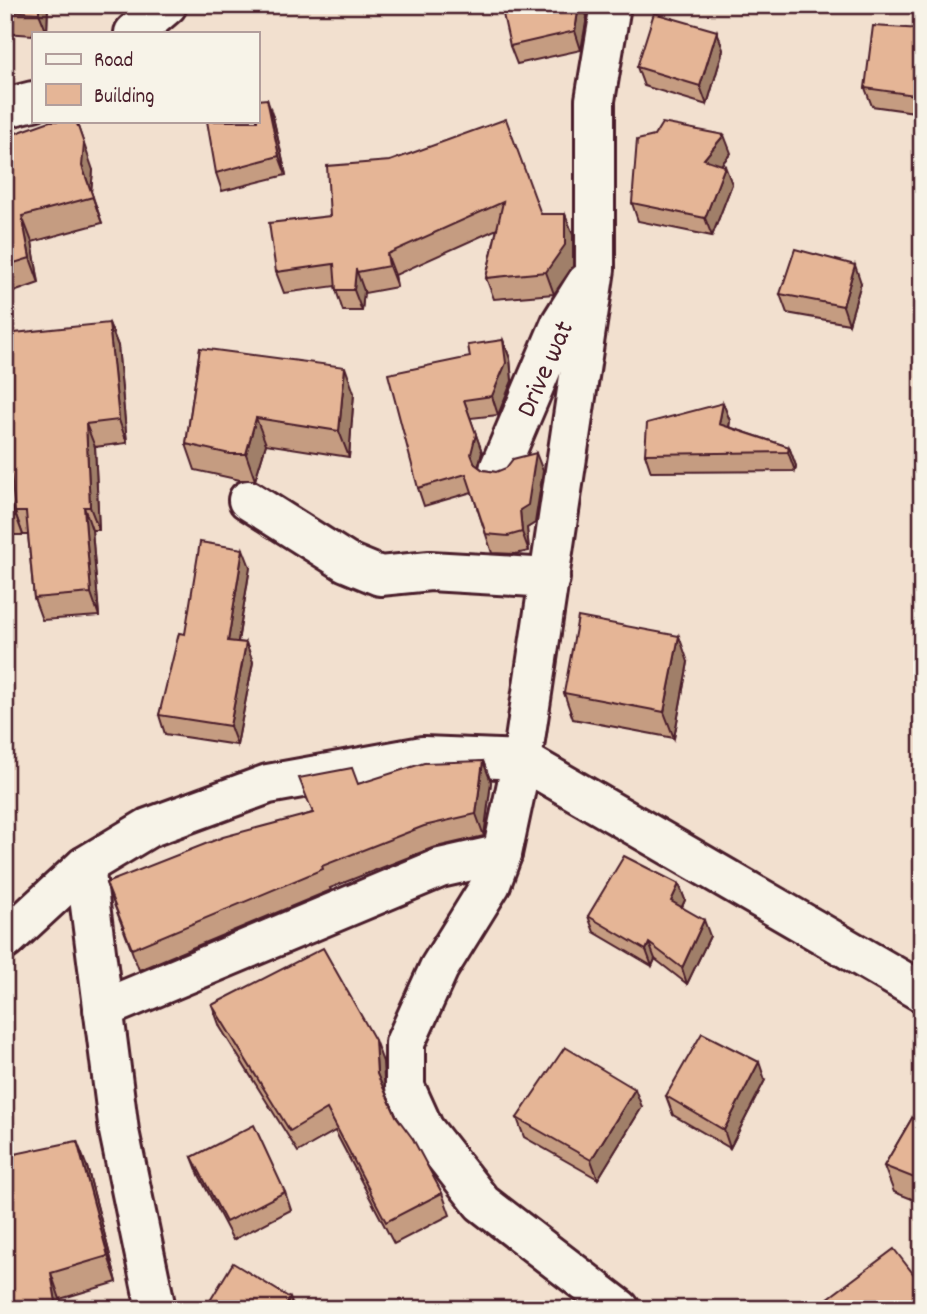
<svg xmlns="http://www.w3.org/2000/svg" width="927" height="1314" font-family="Dekko,sans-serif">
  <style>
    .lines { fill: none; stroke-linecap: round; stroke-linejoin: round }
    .street-casing { stroke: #4a1f2b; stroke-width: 44 }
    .street { stroke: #f7f3e8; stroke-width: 38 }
    .wall { fill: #c59c81; stroke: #4a1f2b; stroke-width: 2 }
    .shaded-wall { fill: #a07f69; stroke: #4a1f2b; stroke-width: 2 }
    .building { fill: #e5b596; stroke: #4a1f2b; stroke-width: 2 }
    .labels { text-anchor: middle; stroke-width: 5; stroke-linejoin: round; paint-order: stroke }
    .street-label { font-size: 28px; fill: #4a1f2b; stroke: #f7f3e8 }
  </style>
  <rect width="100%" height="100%" fill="#f2e0cf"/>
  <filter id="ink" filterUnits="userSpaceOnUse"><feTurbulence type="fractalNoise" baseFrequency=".0143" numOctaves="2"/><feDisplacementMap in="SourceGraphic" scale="14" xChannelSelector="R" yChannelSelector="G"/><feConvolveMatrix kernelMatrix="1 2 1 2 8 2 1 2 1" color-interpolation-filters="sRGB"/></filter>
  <g filter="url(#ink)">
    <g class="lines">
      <defs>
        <g id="street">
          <path d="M611,5L595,100V269L522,760L502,854L491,884L439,968L405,1043V1087L424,1129L482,1203L620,1309"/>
          <path d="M134,33L167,5"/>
          <path d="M5,108L33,101"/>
          <path d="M499,469L561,323L586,283"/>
          <path d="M248,500L346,562L380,576L430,571L550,578"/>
          <path d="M85,866L119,1131L156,1309"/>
          <path d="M5,940L85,866L148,828L268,784L423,756L522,760L922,992"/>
          <path d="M103,1009L440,868L502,854"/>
        </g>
      </defs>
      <use href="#street" class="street-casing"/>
      <use href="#street" class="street"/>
    </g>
    <g class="wall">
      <path d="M5,5H48L47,33H33V35L5,33Z"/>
      <path d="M587,17L581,50L517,64L510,46Z"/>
      <path d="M922,29V113L872,106L865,88Z"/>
      <path d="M717,31L723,50L707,105L644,86L637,67Z"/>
      <path d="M273,117L286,175L222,191L216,173Z"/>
      <path d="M5,137L93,170L91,192L102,223L32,242L39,283L5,295Z"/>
      <path d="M731,153L721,165L732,184L712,236L638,221L632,203Z"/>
      <path d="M390,161L541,214H565L573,235V266L554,294L494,299L486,278L497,229L395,275L397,287L365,293L364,291L362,311H343L336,290L335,286L284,293L276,272L330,216Z"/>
      <path d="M861,283L849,324L787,313L780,294Z"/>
      <path d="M109,323L118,346L127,443L95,447L99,530H92L99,616L42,620L34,598L28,535H23L15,512Z"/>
      <path d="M503,340L510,359L512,381L498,415L470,418L482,452L479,467L483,470L496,472L543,471L535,523L527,528L529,551L515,554L492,553L472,492L424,506L418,488L470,357Z"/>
      <path d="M200,348L354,393L349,457L266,444L255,480H240L195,470L186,444Z"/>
      <path d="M723,403L730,421L729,427L789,447L796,466L795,471L651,472L645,454Z"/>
      <path d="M5,493L16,516L23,535H5Z"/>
      <path d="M250,567L238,642L246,643L253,662L237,745L165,734L159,715L185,634Z"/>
      <path d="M688,662L674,738L573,719L564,693Z"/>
      <path d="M483,761L491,782L484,836L432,848L330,888L331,890L139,970L106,883L312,813L358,784Z"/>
      <path d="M679,884L685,900L682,907L710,936L687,984L655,959L652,966L594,932L588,916Z"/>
      <path d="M212,1005L383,1062L385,1091L396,1116L442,1193L450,1215L394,1244L335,1131L298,1152L220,1027Z"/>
      <path d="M765,1080L730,1148L673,1115L666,1096Z"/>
      <path d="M922,1101V1203L894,1192L884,1166Z"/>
      <path d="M642,1107L598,1179L524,1137L517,1118Z"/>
      <path d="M192,1157L285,1192L291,1210L233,1240L199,1175Z"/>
      <path d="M87,1167L117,1282L60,1299L62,1309H5Z"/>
    </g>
    <g class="shaded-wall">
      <path d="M39,5H48L47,33L39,13Z"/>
      <path d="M579,5H584L587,17L581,50L575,31Z"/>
      <path d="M717,31L723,50L707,105L700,86Z"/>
      <path d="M267,99L273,117L286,175L279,156Z"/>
      <path d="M76,121L93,170L91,192L102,223L82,166Z"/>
      <path d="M724,135L731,153L711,177L704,159Z"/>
      <path d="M725,166L732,184L712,236L705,218Z"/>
      <path d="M565,214L573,235V266L554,294L546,272Z"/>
      <path d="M22,216L32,242L39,283L30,258Z"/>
      <path d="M387,254L395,275L397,287L389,266Z"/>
      <path d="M855,265L861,283L849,324L843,306Z"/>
      <path d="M356,269L364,291L362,311L354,290Z"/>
      <path d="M109,323L118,346L127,443L119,420Z"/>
      <path d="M503,340L510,359L512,381L498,415L492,396Z"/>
      <path d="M345,367L354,393L349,457L339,431Z"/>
      <path d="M464,400L482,452L477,472L471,454Z"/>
      <path d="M723,403L730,421L726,442L719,424Z"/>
      <path d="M256,418L266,444L255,480L246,454Z"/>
      <path d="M86,424L95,447L99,530L90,507Z"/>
      <path d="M789,447L796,466L795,471L788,452Z"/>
      <path d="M536,453L543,471L535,523L527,528L529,551L522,532L520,510Z"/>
      <path d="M84,507L92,530L99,616L91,593Z"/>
      <path d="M243,549L250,567L235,659L228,641Z"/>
      <path d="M679,636L688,662L674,738L664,712Z"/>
      <path d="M246,643L253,662L237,745L230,726Z"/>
      <path d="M483,761L491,782L484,836L476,814Z"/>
      <path d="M679,884L685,900L677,917L671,901Z"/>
      <path d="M704,920L710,936L687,984L682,968Z"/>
      <path d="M649,943L655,959L652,966L646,950Z"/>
      <path d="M375,1040L383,1062L385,1096L377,1074Z"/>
      <path d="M759,1062L765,1080L730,1148L724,1130Z"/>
      <path d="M635,1089L642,1107L598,1179L591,1160Z"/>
      <path d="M77,1141L87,1167L117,1282L108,1256Z"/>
      <path d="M51,1273L60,1299L62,1309H57Z"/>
      <path d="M290,1298L294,1309H284Z"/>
    </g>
    <g class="building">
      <path d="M5,5H39V13L5,11Z"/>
      <path d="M501,5H579L575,31L510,46Z"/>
      <path d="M654,13L717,31L700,86L637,67Z"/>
      <path d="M873,26L922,29V96L865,88Z"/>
      <path d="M267,99L279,156L216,173L207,121H257V100Z"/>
      <path d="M506,119L541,214H565V245L546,272L486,278L503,202L387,254L389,266L357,272L356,269L354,290H336L334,264L276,272L269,223L330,216L327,166L390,161Z"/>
      <path d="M50,121H76L84,144L82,166L93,197L22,216L30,258L5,266V137Z"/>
      <path d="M662,123L724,135L704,159L725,166L705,218L632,203L637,140L654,136Z"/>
      <path d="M795,249L855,265L843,306L780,294Z"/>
      <path d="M109,323L119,420L86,424L90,507H84L91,593L34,598L26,512H15L5,414V334Z"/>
      <path d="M503,340L506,363L492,396L464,400L476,434L471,454L475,464L483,470L496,472L506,468L513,459L536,453L528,505L520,510L522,532L508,536L486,534L466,474L418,488L388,374L470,357L468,345Z"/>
      <path d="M200,348L345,367L339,431L256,418L246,454H230L186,444Z"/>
      <path d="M723,403L719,424L789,447L788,452L645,454L647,423Z"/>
      <path d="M5,493L16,516L5,517Z"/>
      <path d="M200,542L243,549L228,641L246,643L230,726L159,715L179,633L185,634Z"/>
      <path d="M578,617L679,636L664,712L564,693Z"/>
      <path d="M483,761L476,814L424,826L322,866L323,869L132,949L106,883L223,837L313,813L299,778L352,768L358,784L424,763Z"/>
      <path d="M624,856L679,884L671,901L704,920L682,968L649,943L646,950L588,916Z"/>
      <path d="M323,948L375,1040L377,1074L396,1116L413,1139L442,1193L386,1222L327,1109L290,1131L212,1005Z"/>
      <path d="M702,1033L759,1062L724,1130L666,1096Z"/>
      <path d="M565,1047L635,1089L591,1160L517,1118Z"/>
      <path d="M922,1101V1181L884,1166Z"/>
      <path d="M254,1125L285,1192L226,1222L192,1157Z"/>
      <path d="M77,1141L108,1256L51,1273L57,1308L5,1309V1156Z"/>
      <path d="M894,1249L922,1285V1309H828L823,1302Z"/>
      <path d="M233,1263L290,1298L284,1309H205Z"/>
    </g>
  </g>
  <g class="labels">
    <g class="street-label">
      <text transform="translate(543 368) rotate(-66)" y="10">Drive wat</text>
    </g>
  </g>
  <rect width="927" height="1314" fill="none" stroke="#f7f3e8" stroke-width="28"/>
  <rect x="14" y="14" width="899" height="1286" fill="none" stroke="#4a1f2b" stroke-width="2.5" filter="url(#ink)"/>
  <rect x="32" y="32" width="228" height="91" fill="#f7f3e8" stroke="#b29e9c" stroke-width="2"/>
  <rect x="46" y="54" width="35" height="10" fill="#f7f3e8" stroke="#b29e9c" stroke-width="2"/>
  <text x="94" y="66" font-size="21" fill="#4a1f2b">Road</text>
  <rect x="46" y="84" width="35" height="21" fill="#e5b596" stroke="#b29e9c" stroke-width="2"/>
  <text x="94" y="102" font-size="21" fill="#4a1f2b">Building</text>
</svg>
